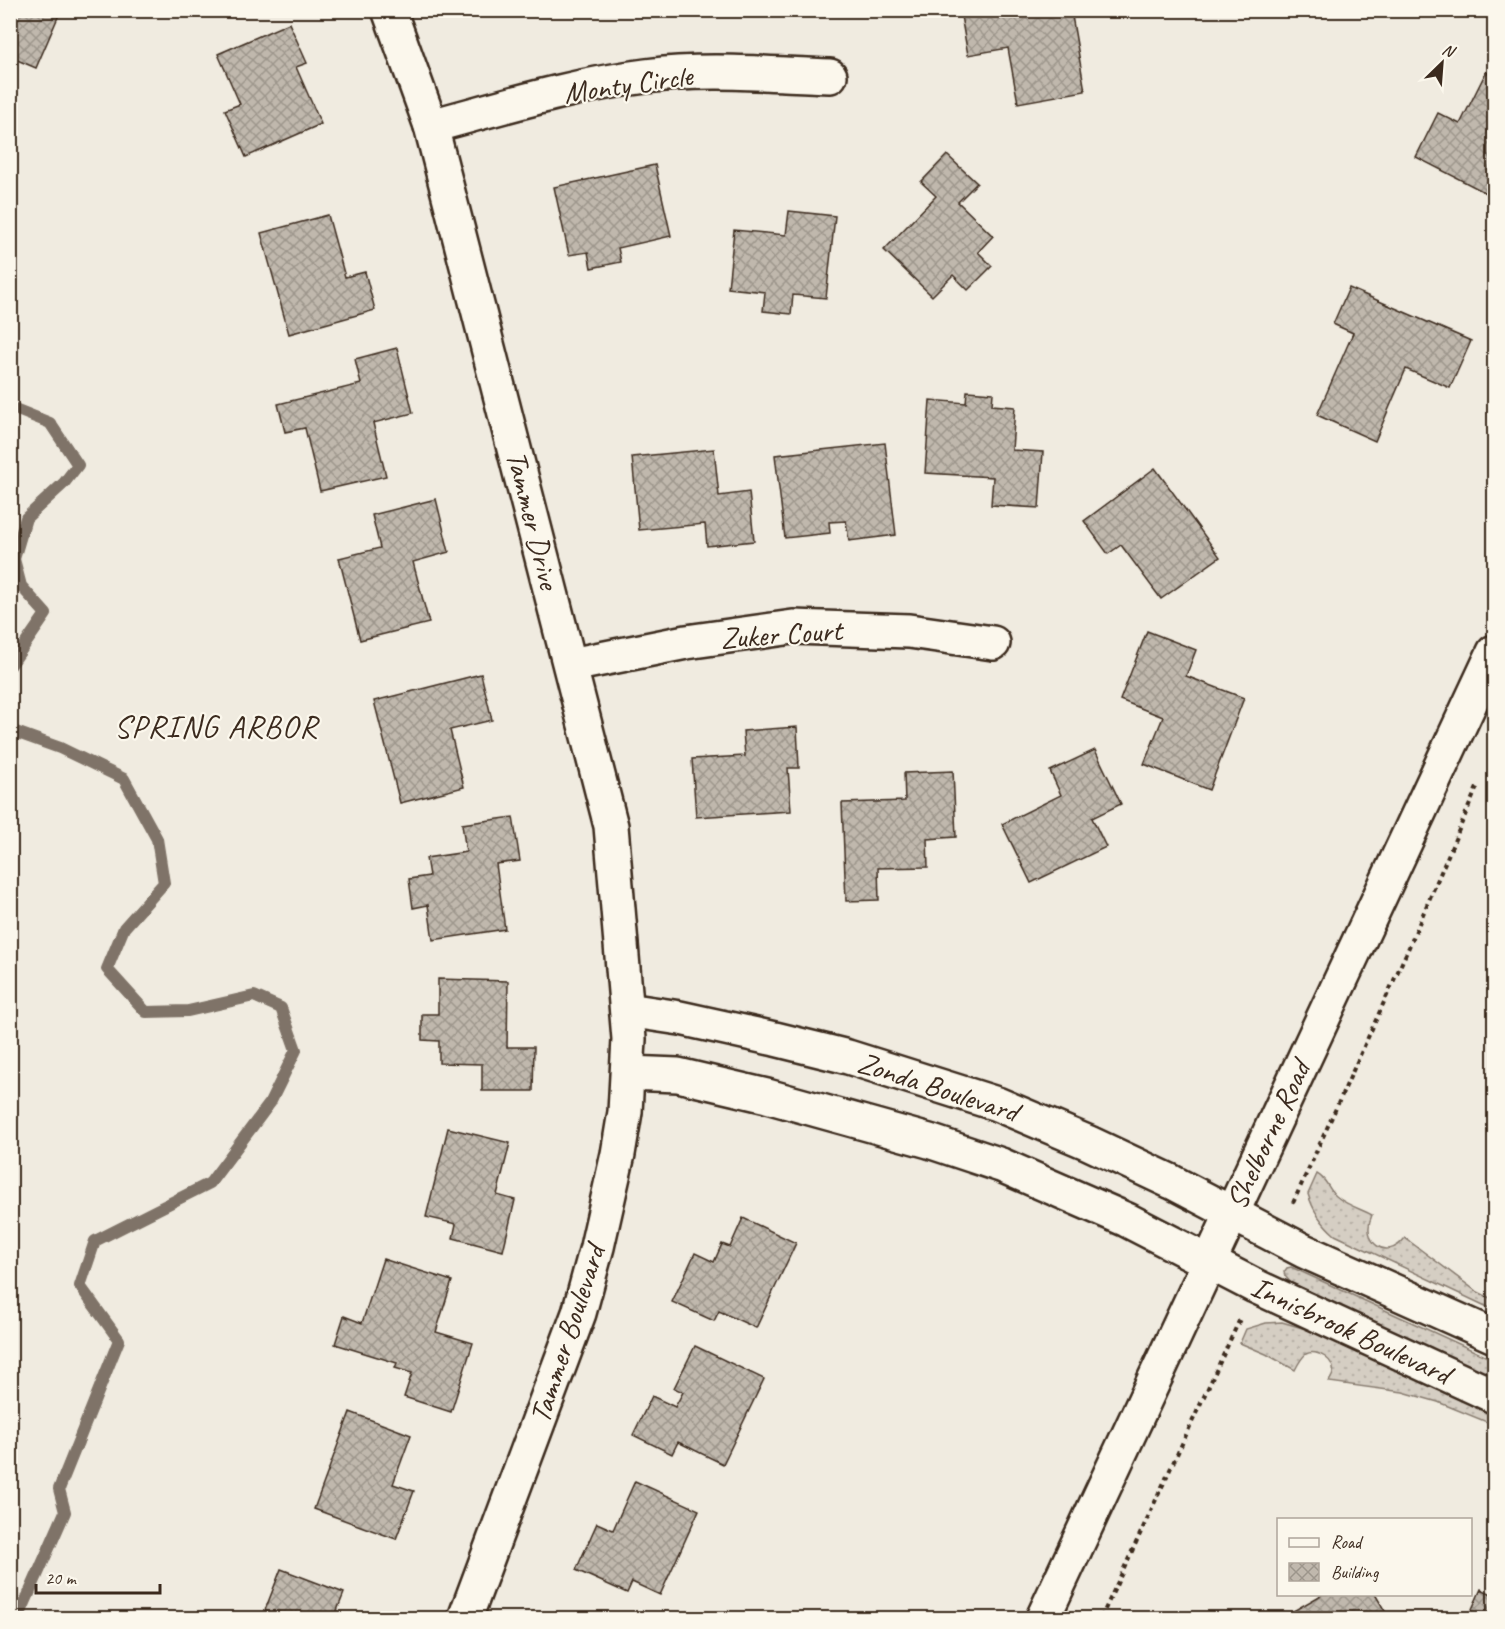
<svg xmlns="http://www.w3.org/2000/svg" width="1505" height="1629" font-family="Caveat,sans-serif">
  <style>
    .grass { fill: url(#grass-dots); stroke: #887c70; stroke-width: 1.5 }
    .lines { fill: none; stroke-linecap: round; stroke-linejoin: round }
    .stream { stroke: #7f7367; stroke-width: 12 }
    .building { fill: url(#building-cross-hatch); stroke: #3b2a1e; stroke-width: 1.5 }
    .minor-casing { stroke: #3b2a1e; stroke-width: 38 }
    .path { stroke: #3b2a1e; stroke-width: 4; stroke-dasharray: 4.5 4.5; stroke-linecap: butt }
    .minor { stroke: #fbf7ec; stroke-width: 33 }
    .labels { text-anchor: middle; stroke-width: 4.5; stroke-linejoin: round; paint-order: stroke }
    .street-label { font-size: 30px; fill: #3b2a1e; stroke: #fbf7ec }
    .neighbourhood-label { font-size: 32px; letter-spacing: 1.5px; fill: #3b2a1e; stroke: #fbf7ec }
  </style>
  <defs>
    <pattern id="grass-dots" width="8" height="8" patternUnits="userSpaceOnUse" patternTransform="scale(1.5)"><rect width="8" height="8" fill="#d5cec3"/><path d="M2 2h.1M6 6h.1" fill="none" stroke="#b8b1a7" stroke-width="1.8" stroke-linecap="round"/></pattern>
    <pattern id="building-cross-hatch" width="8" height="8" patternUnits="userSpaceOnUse" patternTransform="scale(1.5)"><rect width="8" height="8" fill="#c0b8ad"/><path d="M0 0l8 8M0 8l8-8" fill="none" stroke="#9d968c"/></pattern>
  </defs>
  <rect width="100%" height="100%" fill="#f0ebe0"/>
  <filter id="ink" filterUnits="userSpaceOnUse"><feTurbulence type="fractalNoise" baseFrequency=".0167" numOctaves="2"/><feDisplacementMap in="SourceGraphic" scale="12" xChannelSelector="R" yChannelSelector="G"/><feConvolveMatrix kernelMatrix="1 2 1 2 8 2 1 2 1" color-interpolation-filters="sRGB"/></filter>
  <g filter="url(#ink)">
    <g class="grass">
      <path d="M1317,1174C1327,1179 1328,1189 1336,1196C1346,1205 1361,1209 1372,1215C1360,1241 1386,1263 1405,1238L1476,1291L1494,1300V1310L1335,1235C1321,1223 1313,1211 1308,1194Z"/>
      <path d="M1291,1267L1494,1360V1378L1291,1283L1285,1276L1284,1272L1287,1268Z"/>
      <path d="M1282,1322L1316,1332L1494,1415V1425L1438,1402L1403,1392L1329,1382C1330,1379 1333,1376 1333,1373C1336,1361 1317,1348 1306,1354C1301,1358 1298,1364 1295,1370L1266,1354L1240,1343L1246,1329L1266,1323Z"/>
    </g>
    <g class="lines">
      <g class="stream">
        <path d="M10,407L50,423L78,465L64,483L26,518L14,559L21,586L46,614L10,666"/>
        <path d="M10,730L60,748L124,779L157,839L164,883L124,928L107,969L146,1012L188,1011L254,996L281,1008L296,1050L270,1103L210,1183L95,1241L80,1286L119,1340L59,1489L65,1512L20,1614V1618"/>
      </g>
    </g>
    <g class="building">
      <path d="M10,10H61L36,68L10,57Z"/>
      <path d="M983,10H1071L1085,91L1018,103L1008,48L968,55L961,16Z"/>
      <path d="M289,23L307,63L296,67L321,124L246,157L225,110L240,104L218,54Z"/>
      <path d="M1486,72L1494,76V197L1416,157L1438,113L1460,124Z"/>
      <path d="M947,155L977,183L958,202L993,236L978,252L992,266L968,290L953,275L932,296L884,250L936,196L921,182Z"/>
      <path d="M655,165L671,236L618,248L621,262L591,268L588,252L569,255L554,187Z"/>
      <path d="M789,211L835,216L826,298L793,295L791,314L763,311L765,292L728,288L734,230L786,235Z"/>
      <path d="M328,215L345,277L365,272L375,310L289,334L261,233Z"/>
      <path d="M1349,288L1471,341L1450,388L1406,369L1375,441L1317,415L1353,333L1333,324Z"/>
      <path d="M397,348L413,413L373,423L386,476L320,491L305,428L285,432L278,404L361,384L355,359Z"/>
      <path d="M967,391L993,393L992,405L1015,407L1012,450L1043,452L1039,508L991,505L993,477L925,473L930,400L966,403Z"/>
      <path d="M885,443L896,535L849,541L846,521L829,522L830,533L785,538L775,455Z"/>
      <path d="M714,449L719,496L749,492L754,541L707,546L705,524L639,530L632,457Z"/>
      <path d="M1155,468L1220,557L1161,599L1121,545L1108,554L1084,521Z"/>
      <path d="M436,499L449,552L413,562L429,623L360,640L339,558L380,548L372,515Z"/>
      <path d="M1147,631L1196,650L1186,676L1244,698L1209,790L1144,764L1163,717L1120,700Z"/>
      <path d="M481,674L492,720L450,730L464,787L400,803L374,701Z"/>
      <path d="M797,727L799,768H788L791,811L696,817L692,759L745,756L743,731Z"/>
      <path d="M1095,750L1121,804L1092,818L1106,847L1031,883L1002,824L1061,795L1050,771Z"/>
      <path d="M953,771L956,837L927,839L928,867L878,868L879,900L846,901L842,803L905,801L904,773Z"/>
      <path d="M513,817L520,861L496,864L505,929L433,940L428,905L413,908L409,879L429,876L426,858L466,852L462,824Z"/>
      <path d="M438,979L508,981L507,1047H534L533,1091H482V1064L439,1063V1041L422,1040V1014H438Z"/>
      <path d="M448,1128L510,1143L497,1195L515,1200L503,1251L453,1238L456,1224L426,1217Z"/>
      <path d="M743,1218L796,1243L756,1328L719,1311L714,1321L672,1302L695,1253L714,1262L722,1244L730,1247Z"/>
      <path d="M383,1259L452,1281L436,1332L473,1343L451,1412L404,1397L412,1373L395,1368L397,1363L335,1344L344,1316L362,1323Z"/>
      <path d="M695,1346L764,1379L723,1464L678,1442L672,1454L633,1435L652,1396L675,1407L683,1392L674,1388Z"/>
      <path d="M350,1412L411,1435L393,1484L414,1491L396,1539L314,1509Z"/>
      <path d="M635,1481L699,1510L660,1595L632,1582L627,1593L576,1570L597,1523L613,1530Z"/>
      <path d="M281,1569L344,1593L334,1618H262Z"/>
      <path d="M1481,1589L1494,1595V1618H1468Z"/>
      <path d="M1323,1594H1375L1389,1618H1290L1288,1614Z"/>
    </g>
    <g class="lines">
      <defs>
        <g id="minor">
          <path d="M389,10L431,126L611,826L629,1039L625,1112L618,1154L597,1247L579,1313L465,1618"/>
          <path d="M431,126C502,107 573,85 646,76C706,68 769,74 830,76"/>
          <path d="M571,665L686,642L793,627L909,631L993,643"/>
          <path d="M627,1010L680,1018L775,1039L848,1057L997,1104L1089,1143L1172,1182L1304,1251L1494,1336"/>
          <path d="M628,1073L678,1075L767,1096L929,1141L1001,1165L1127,1220L1255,1286L1494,1396"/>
          <path d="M1043,1618L1494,652"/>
        </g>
      </defs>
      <use href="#minor" class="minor-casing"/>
      <g class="path">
        <path d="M1293,1203L1409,947L1478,785"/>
        <path d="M1101,1618L1240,1319"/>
      </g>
      <use href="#minor" class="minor"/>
    </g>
  </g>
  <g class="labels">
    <g class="street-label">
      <text transform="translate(628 84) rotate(-8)" y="10">Monty Circle</text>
      <text transform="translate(533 520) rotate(76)" y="10">Tammer Drive</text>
      <text transform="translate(781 634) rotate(-4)" y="10">Zuker Court</text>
      <text transform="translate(938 1087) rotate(18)" y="10">Zonda Boulevard</text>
      <text transform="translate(1268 1135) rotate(-65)" y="10">Shelborne Road</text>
      <text transform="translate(1351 1330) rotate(25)" y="10">Innisbrook Boulevard</text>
      <text transform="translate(567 1334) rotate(-72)" y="10">Tammer Boulevard</text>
    </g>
    <g class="neighbourhood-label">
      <text x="216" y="737">SPRING ARBOR</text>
    </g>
  </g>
  <rect width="1505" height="1629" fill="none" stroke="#fbf7ec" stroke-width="36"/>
  <rect x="18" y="18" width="1469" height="1593" fill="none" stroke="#3b2a1e" stroke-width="2" filter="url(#ink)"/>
  <rect x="1277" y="1518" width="195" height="78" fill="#fbf7ec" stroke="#aea59a" stroke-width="1.5"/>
  <rect x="1289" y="1538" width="30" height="9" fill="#fbf7ec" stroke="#aea59a" stroke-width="1.5"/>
  <text x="1331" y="1548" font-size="18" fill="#3b2a1e">Road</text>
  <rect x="1289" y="1563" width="30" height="18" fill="url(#building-cross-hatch)" stroke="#aea59a" stroke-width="1.5"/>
  <text x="1331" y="1578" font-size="18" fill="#3b2a1e">Building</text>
  <g transform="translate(1442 63) rotate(25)" stroke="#fbf7ec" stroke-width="4.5" paint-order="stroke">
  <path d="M0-4.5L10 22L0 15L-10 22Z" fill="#3b2a1e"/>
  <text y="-9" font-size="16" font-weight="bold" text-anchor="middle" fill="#3b2a1e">N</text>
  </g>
  <path d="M36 1584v9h124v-9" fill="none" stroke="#3b2a1e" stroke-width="3"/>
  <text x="45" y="1584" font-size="18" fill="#3b2a1e" stroke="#fbf7ec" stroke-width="4.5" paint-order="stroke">20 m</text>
</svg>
